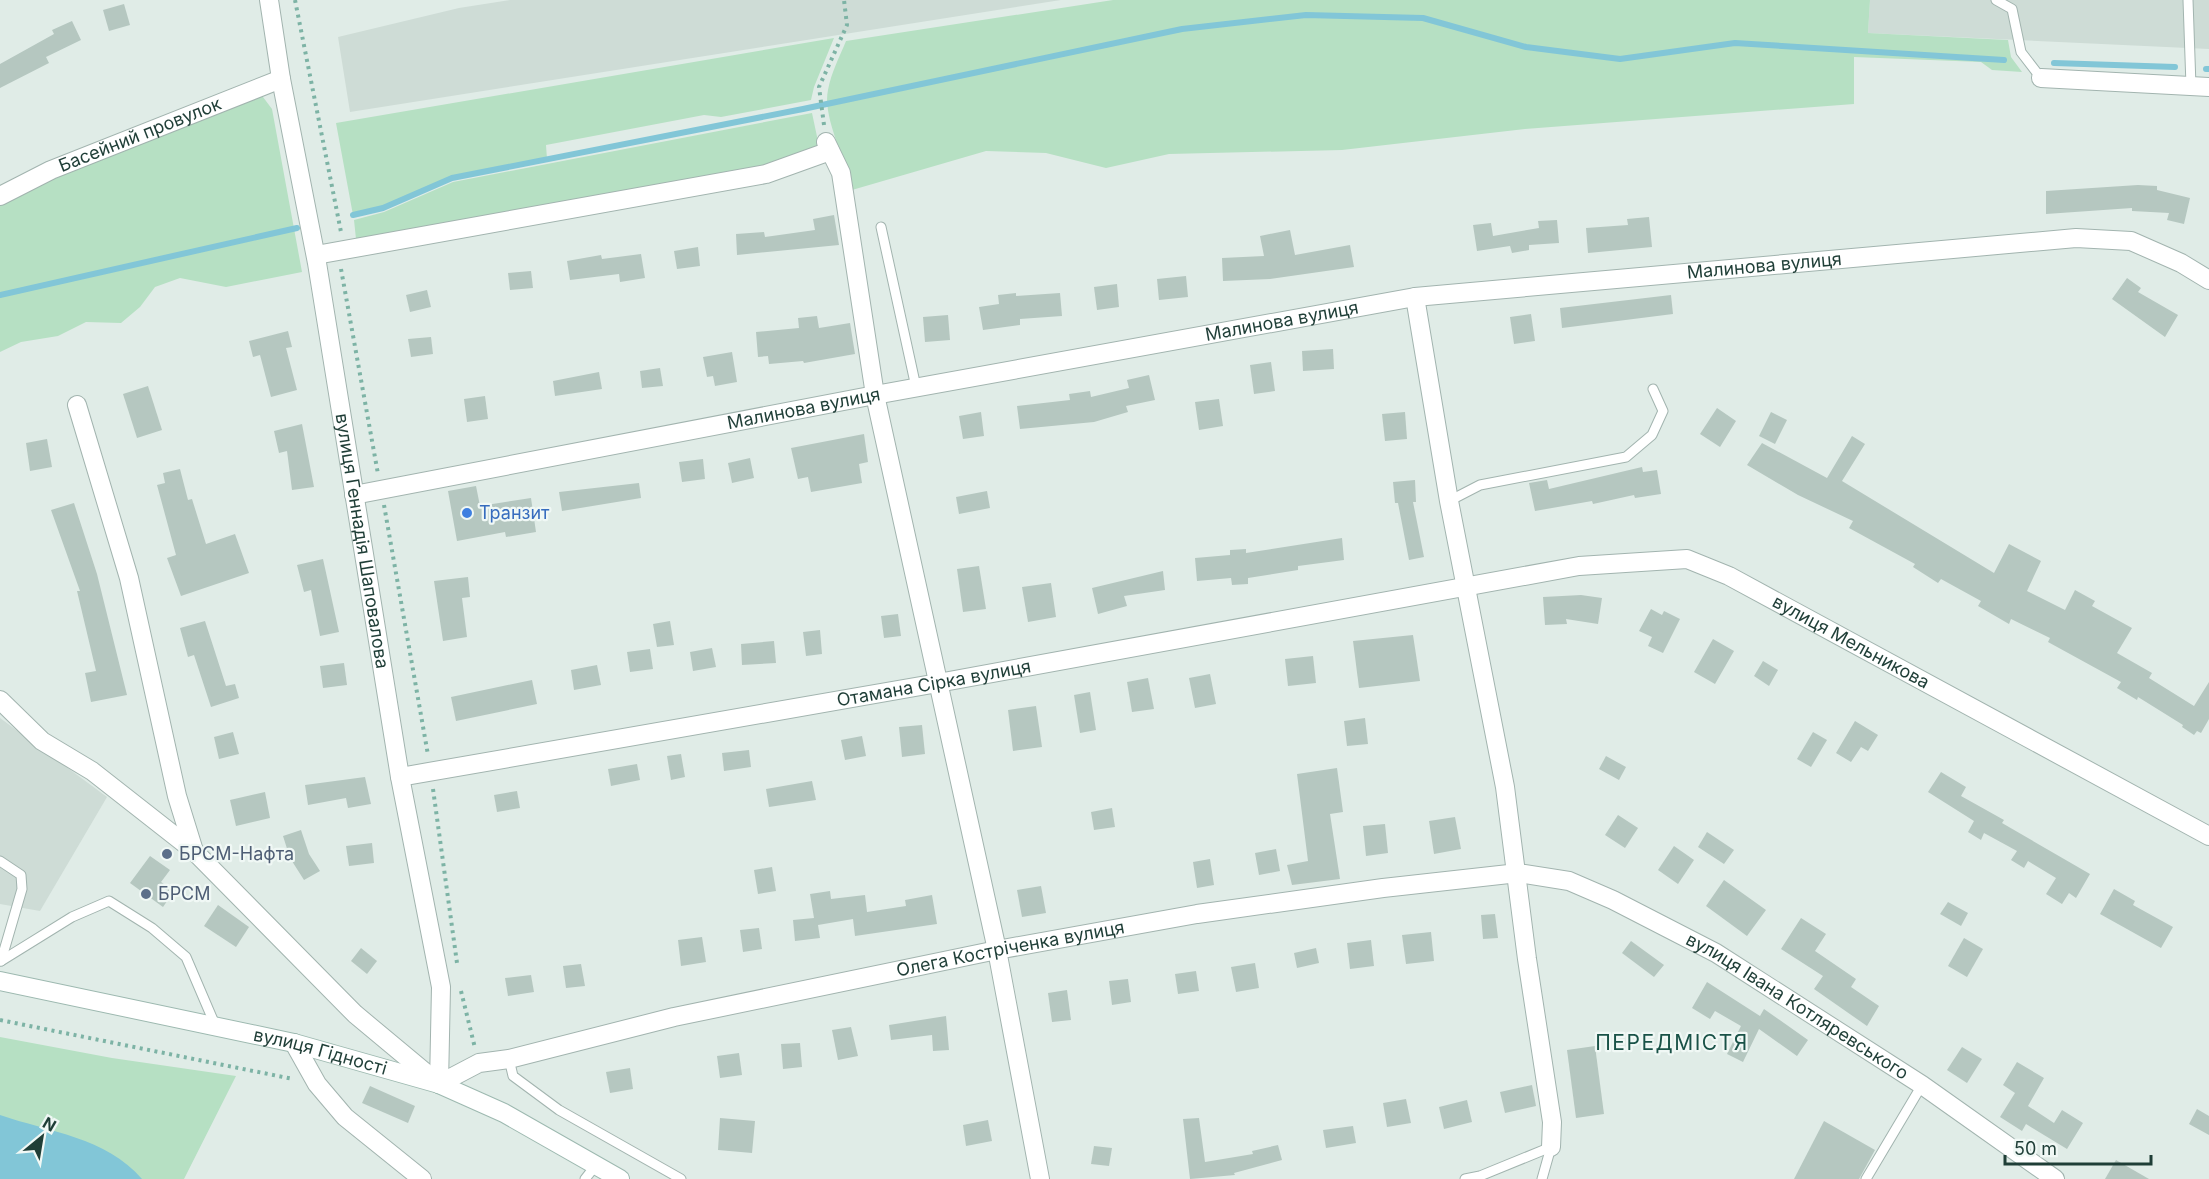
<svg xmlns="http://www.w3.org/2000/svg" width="2209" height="1179" font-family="Inter,sans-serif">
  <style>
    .built { fill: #cedcd6 }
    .green { fill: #b6e0c3 }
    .water { fill: #82c6d7 }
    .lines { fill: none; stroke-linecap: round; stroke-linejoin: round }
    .stream { stroke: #82c6d7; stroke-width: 6 }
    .building { fill: #b5c7c0 }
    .service-casing { stroke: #a2b4af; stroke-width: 11 }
    .minor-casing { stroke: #a2b4af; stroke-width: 20 }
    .tertiary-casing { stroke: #a2b4af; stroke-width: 20 }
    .secondary-casing { stroke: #9db9b0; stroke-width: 20 }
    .path { stroke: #7db3a5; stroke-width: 4; stroke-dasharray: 3 4.5; stroke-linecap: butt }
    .service { stroke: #fff; stroke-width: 9 }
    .minor { stroke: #fff; stroke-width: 18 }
    .tertiary { stroke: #fff; stroke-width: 18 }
    .secondary { stroke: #fff; stroke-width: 18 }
    .shop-dot { fill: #3f7fe0; stroke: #f0f8f5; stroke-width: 2 }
    .service-dot { fill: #5c6f8a; stroke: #f0f8f5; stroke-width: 2 }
    .labels { text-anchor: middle; stroke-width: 4.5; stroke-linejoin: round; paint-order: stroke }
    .street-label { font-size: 18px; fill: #1f3e37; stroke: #f0f8f5 }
    .shop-label { font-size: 18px; fill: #366cbe; stroke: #f0f8f5; text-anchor: start }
    .service-label { font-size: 18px; fill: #4e5e75; stroke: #f0f8f5; text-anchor: start }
    .quarter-label { font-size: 21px; letter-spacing: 1.5px; fill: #195247; stroke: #f0f8f5 }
  </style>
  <rect width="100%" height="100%" fill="#e0ece7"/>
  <g class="built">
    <path d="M510,0H1061L350,112L338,37L459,8Z"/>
    <path d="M1870,0H2209V49L1868,33Z"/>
    <path d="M0,718L107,797L40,911L0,904Z"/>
  </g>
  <g class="green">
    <path d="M1113,0H1870L1868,33L2008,40L2011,57L2022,72L1992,70L1981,62L1854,57V104L1525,129L1342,150L1169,154L1106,168L1046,153L986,151L852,190C847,162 822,117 828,90C831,73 840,56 846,41Z"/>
    <path d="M834,38L814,87L811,100L721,117L704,115L546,145L547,159L452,178L383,208L353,215L336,123Z"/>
    <path d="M251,95L263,97L272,109L302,272L226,287L180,278L155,287L140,307L121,323L86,322L58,336L21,342L0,352V203L70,169Z"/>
    <path d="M812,113L819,146L772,165L356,239L354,220L384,212L453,182Z"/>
    <path d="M0,1037L112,1058L236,1076L184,1179H0Z"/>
  </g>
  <path class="water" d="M0,1115C49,1132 106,1137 142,1179H0Z"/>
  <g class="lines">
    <g class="stream">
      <path d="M2054,63L2175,67"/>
      <path d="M2206,69H2209"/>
      <path d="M353,215L383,208L452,178L803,109L1182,29L1306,15L1423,18L1526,47L1620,59L1735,43L2004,60"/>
      <path d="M0,295L297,228"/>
    </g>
  </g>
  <g class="building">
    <path d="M124,4L130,25L109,31L103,10Z"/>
    <path d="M72,21L81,40L46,57L49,63L0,88V64L54,34L52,30Z"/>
    <path d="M2138,185L2157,186V190L2190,198L2184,224L2167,220L2169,213L2132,211V208L2046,214V191Z"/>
    <path d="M834,215L839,245L737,255L736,234L764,232L765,237L815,230L813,219Z"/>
    <path d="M1649,217L1652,247L1588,253L1586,228L1628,225L1627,219Z"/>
    <path d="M1557,220L1559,243L1529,245V250L1512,253L1510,246L1477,251L1473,225L1491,223L1493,236L1539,228L1538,221Z"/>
    <path d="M1290,230L1295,255L1350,245L1354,267L1270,279L1223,281L1222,258L1264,256L1260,236Z"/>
    <path d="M698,247L700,266L677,269L674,251Z"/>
    <path d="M641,254L645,278L620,282L619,274L570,280L567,261L601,255L602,259Z"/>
    <path d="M531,271L533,288L510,290L508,273Z"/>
    <path d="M1186,276L1188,297L1159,300L1157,279Z"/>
    <path d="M2127,278L2141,288L2138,292L2178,315L2165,337L2112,299Z"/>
    <path d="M1117,284L1119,307L1097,310L1094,287Z"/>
    <path d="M427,290L431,307L410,312L406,295Z"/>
    <path d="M1016,293V296L1060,293L1062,316L1020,319V325L983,330L979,307L999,304L998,295Z"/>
    <path d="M1671,295L1673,314L1562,328L1560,308Z"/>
    <path d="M1531,314L1535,341L1514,344L1510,317Z"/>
    <path d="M948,315L950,340L925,342L923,317Z"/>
    <path d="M817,316L819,328L850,323L855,354L804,363L803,361L769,364L768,356L758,357L756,332L799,328L798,318Z"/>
    <path d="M288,331L292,347L286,348L297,390L271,397L260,355L253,357L249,341Z"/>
    <path d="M431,337L433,354L411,357L408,339Z"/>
    <path d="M1333,349L1334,369L1303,371L1302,351Z"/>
    <path d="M732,352L737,382L715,386L713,376L707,377L703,357Z"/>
    <path d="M1271,362L1275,391L1254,394L1250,365Z"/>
    <path d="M660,368L663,386L642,388L640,371Z"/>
    <path d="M599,372L602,389L555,396L553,381Z"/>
    <path d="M1149,375L1155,400L1126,406L1128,412L1094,422L1020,429L1017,406L1070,400L1069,394L1090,391L1091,397L1129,388L1127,380Z"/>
    <path d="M148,386L162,430L137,438L123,394Z"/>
    <path d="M485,396L488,419L467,422L464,399Z"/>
    <path d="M1219,399L1223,426L1199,430L1195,402Z"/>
    <path d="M1717,408L1736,421L1720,447L1700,434Z"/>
    <path d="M981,412L984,436L963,439L959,416Z"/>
    <path d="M1405,412L1407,439L1385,441L1382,414Z"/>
    <path d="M1771,412L1787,420L1775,444L1759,436Z"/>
    <path d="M302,424L314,487L292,490L287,451L279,453L274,431Z"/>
    <path d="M864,434L868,462L859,464L862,483L811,492L808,477L798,479L791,448Z"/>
    <path d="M1852,436L1865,444L1842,481L1994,573L2009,544L2041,561L2027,591L2065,610L2075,590L2095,601L2092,606L2132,628L2117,653L2152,673L2149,678L2194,706L2209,682V719L2201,733L2197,731L2194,735L2182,727L2183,725L2138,697L2137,700L2117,688L2121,682L2048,642L2050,638L2011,619L2009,624L1978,606L1981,601L1941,579L1938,583L1913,567L1915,564L1849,528L1853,521L1798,495L1747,465L1762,443L1827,478Z"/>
    <path d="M47,439L52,467L30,471L26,443Z"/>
    <path d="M750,458L754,478L732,483L728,463Z"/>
    <path d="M703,459L705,479L682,482L679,462Z"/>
    <path d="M1642,467L1643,472L1657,470L1661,494L1635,498L1634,495L1593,504L1592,501L1535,511L1529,483L1547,480L1549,489Z"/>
    <path d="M180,469L188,500L192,499L206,544L235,534L249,573L181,596L167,558L176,555L157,485L165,483L163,473Z"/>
    <path d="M1415,480L1416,502H1413L1424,557L1409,560L1398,503H1395L1393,482Z"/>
    <path d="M639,483L641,498L562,511L559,492Z"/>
    <path d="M476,486L480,506L531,498L536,532L506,537L505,532L457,541L448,491Z"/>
    <path d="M987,491L990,508L959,514L956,497Z"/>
    <path d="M74,503L97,574L127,695L91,702L85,673L96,671L77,591H80L51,510Z"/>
    <path d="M1342,538L1344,560L1298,566V570L1248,578V584L1232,585L1231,578L1197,581L1195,558L1230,555V550L1246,549V553Z"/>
    <path d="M323,559L339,632L320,636L311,590L304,592L297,565Z"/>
    <path d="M979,566L986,609L963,612L957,569Z"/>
    <path d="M1163,571L1165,590L1124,596L1127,606L1098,614L1092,588Z"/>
    <path d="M468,577L470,597L462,598L467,637L443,641L434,581Z"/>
    <path d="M1051,583L1056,617L1028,622L1022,587Z"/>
    <path d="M1581,595L1602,598L1598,624L1566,619L1567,624L1545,625L1543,597Z"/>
    <path d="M1651,609L1662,615L1664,611L1680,619L1663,653L1648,646L1652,637L1639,631Z"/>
    <path d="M898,614L901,636L884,638L881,616Z"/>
    <path d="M205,621L226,686L235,684L239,698L211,707L194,655L188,657L180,628Z"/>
    <path d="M670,621L674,645L657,647L653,624Z"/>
    <path d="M820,630L822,654L806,656L803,632Z"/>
    <path d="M1413,635L1420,681L1359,688L1353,641Z"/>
    <path d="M1713,639L1734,651L1715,684L1694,672Z"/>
    <path d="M774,641L776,663L742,665L741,644Z"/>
    <path d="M712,648L716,667L693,671L690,652Z"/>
    <path d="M650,649L653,669L630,672L627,652Z"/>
    <path d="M1313,656L1316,683L1288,686L1285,659Z"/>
    <path d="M1763,661L1778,670L1769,686L1754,676Z"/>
    <path d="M344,663L347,685L323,688L320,666Z"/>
    <path d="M597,665L601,685L574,690L571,670Z"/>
    <path d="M1210,674L1216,704L1195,708L1189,678Z"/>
    <path d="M1148,678L1154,709L1132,712L1127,682Z"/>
    <path d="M532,680L537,704L456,721L451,697Z"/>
    <path d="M1090,692L1096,730L1080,733L1074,695Z"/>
    <path d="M1036,706L1042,747L1013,751L1008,710Z"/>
    <path d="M1365,718L1368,744L1347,746L1344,721Z"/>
    <path d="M1855,721L1878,735L1868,751L1861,747L1851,762L1836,753Z"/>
    <path d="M922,725L925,754L902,757L899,727Z"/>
    <path d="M233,732L239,754L219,759L214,737Z"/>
    <path d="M1813,732L1827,740L1811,767L1797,759Z"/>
    <path d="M862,736L866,756L845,760L841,740Z"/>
    <path d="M749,750L751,767L724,771L722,753Z"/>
    <path d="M681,754L685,777L671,780L667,756Z"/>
    <path d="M1606,756L1626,767L1619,780L1599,769Z"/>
    <path d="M637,764L640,780L611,786L608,769Z"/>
    <path d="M1337,768L1343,812L1330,814L1340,879L1292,885L1287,865L1308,861L1297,774Z"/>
    <path d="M1941,772L1966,787L1961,796L2004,820L2002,823L2090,874L2076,898L2069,893L2062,904L2046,894L2056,878L2028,861L2024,868L2011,860L2017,851L1984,833L1981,840L1968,832L1974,821L1928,792Z"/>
    <path d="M365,777L371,804L348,808L346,798L308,805L305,785Z"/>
    <path d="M812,781L816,800L769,807L766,789Z"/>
    <path d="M517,791L520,808L497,812L494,795Z"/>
    <path d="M265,792L270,818L236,826L230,800Z"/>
    <path d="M1112,808L1115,827L1094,830L1091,812Z"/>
    <path d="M1618,815L1638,828L1625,848L1605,835Z"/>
    <path d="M1455,817L1461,849L1434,854L1429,821Z"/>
    <path d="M1385,824L1388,853L1366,856L1363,826Z"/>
    <path d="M301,830L309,854L320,871L304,880L290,858L283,836Z"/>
    <path d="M1707,832L1734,850L1724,864L1698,847Z"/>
    <path d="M372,843L374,863L349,866L346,846Z"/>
    <path d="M1674,846L1694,860L1678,884L1658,870Z"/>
    <path d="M1276,849L1280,871L1259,875L1255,853Z"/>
    <path d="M150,856L170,870L161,882L174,891L163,907L130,883Z"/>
    <path d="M1210,859L1214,885L1197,888L1193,862Z"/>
    <path d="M772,867L776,891L758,894L754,870Z"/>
    <path d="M1724,880L1766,910L1747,936L1706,906Z"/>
    <path d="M1041,886L1046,913L1022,917L1017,890Z"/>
    <path d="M2114,889L2135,901L2133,905L2173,927L2161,948L2100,914Z"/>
    <path d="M830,891L831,899L865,895L867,912L906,906L905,900L932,895L937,924L855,936L853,919L818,925L820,938L795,941L793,920L814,918L810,894Z"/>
    <path d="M1948,902L1968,913L1961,926L1940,914Z"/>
    <path d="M218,905L249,927L236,947L204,926Z"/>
    <path d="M1495,914L1498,938L1483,939L1481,915Z"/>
    <path d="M1801,918L1826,934L1815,951L1856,979L1851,987L1879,1006L1867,1026L1814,989L1823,976L1781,949Z"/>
    <path d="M759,928L762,949L743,952L740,930Z"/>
    <path d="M1431,932L1434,961L1406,964L1402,935Z"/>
    <path d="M702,937L706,962L681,966L678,940Z"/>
    <path d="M1964,938L1983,949L1967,977L1948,966Z"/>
    <path d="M1371,940L1374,966L1350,969L1347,943Z"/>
    <path d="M1631,941L1664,965L1654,977L1622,953Z"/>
    <path d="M361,948L377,961L367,974L351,961Z"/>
    <path d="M1316,948L1319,963L1297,968L1294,953Z"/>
    <path d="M1255,963L1259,988L1236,992L1231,967Z"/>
    <path d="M581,964L585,986L566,988L563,966Z"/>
    <path d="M1196,971L1199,991L1178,994L1175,974Z"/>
    <path d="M531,975L534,992L508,996L505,978Z"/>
    <path d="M1128,979L1131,1002L1112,1005L1109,981Z"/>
    <path d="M1707,982L1760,1016L1764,1009L1808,1040L1797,1056L1759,1029L1743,1062L1727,1054L1741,1026L1715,1011L1710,1019L1692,1008Z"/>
    <path d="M1067,990L1071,1020L1052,1022L1048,993Z"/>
    <path d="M946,1016L949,1050L933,1051L932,1035L891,1040L889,1025Z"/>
    <path d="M851,1027L858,1056L838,1060L832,1030Z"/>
    <path d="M800,1043L802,1067L783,1069L781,1044Z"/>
    <path d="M1595,1046L1604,1114L1576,1118L1567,1050Z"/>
    <path d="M1962,1047L1982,1059L1967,1083L1947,1070Z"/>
    <path d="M739,1053L742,1075L720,1078L717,1056Z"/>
    <path d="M2017,1062L2044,1078L2028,1106L2054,1123L2062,1110L2083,1123L2067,1149L2026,1124L2022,1131L2000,1117L2015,1093L2003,1085Z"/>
    <path d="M630,1068L633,1089L610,1093L606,1072Z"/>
    <path d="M1532,1085L1536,1106L1505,1113L1500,1092Z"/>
    <path d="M370,1086L415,1106L408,1123L362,1103Z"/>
    <path d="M1406,1099L1411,1123L1387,1127L1383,1103Z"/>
    <path d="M1467,1100L1472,1122L1444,1129L1439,1107Z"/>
    <path d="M2197,1109L2209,1116V1135L2189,1124Z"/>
    <path d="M720,1118L755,1121L752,1153L718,1150Z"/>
    <path d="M1199,1118L1205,1162L1253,1154L1252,1151L1278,1145L1282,1160L1234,1173L1235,1175L1190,1179L1183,1119Z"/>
    <path d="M988,1120L992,1141L966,1146L963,1125Z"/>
    <path d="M1824,1121L1875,1150L1859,1179H1794Z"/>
    <path d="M1353,1126L1356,1143L1326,1148L1323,1130Z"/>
    <path d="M1094,1146L1112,1148L1109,1166L1091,1164Z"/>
    <path d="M2116,1160L2149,1179H2105Z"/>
  </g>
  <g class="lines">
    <defs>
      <g id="service">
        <path d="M1996,0L2012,9L2021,52L2041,78"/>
        <path d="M2188,0L2191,86"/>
        <path d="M881,227L916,387"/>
        <path d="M1449,501L1480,485L1626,457L1652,435L1663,411L1653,389"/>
        <path d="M0,861L21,875L22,889L1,961"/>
        <path d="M1,961L72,917L109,901L152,928L186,957L216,1027"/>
        <path d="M509,1059L513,1076L559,1110L681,1179"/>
        <path d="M585,1179L596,1165"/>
        <path d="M1465,1179L1480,1176L1551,1147"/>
        <path d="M1542,1179L1551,1147"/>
        <path d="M1866,1179L1922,1085"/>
      </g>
      <g id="minor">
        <path d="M2041,78L2209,87"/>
        <path d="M826,142L841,173L875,395L997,950L1040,1179"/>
        <path id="s1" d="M0,196L51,170L281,79"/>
        <path d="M316,255L766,174L830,151"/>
        <path d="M1415,297L1449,501L1505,787L1527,959L1552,1122L1551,1147"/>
        <path d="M77,405L129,578L177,796L194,851"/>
        <path id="s2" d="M354,495L875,395L1415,297L2076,238L2131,241L2181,263L2209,280"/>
        <path id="s3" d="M0,700L42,741L92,771L194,851L355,1014L439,1084L479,1063L509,1059L674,1017L997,950L1197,914L1383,888L1518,873L1569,881L1613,900L1716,953L1922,1085L2055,1179"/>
        <path id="s4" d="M400,777L938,683L1579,566L1687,559L1729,576L2209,836"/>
        <path d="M294,1043L317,1084L345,1117L422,1179"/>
      </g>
      <g id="tertiary">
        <path id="s5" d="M269,0L281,79L317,263L400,777L441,987L439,1084"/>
      </g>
      <g id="secondary">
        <path id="s6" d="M0,981L294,1043L439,1084L504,1113L620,1179"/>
      </g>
    </defs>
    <use href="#service" class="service-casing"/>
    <use href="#minor" class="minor-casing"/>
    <use href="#tertiary" class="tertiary-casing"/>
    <use href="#secondary" class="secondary-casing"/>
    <g class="path">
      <path d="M295,0L341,232"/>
      <path d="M824,125L819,87L847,25L844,0"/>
      <path d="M341,269L378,474"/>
      <path d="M384,505L428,755"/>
      <path d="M433,789L457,963"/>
      <path d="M461,991L475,1048"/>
      <path d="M0,1020L293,1079"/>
    </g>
    <use href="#service" class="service"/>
    <use href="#minor" class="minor"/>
    <use href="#tertiary" class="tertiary"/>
    <use href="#secondary" class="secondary"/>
  </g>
  <circle class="shop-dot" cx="467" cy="513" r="6"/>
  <g class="service-dot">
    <circle cx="167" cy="854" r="6"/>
    <circle cx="146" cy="894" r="6"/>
  </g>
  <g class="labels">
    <g class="street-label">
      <text dy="6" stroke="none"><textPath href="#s1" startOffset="153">Басейний провулок</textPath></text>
      <text dy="6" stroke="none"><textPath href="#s2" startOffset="1430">Малинова вулиця</textPath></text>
      <text dy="6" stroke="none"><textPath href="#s2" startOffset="944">Малинова вулиця</textPath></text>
      <text dy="6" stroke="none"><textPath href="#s2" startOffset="458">Малинова вулиця</textPath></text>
      <text dy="6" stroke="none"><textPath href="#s5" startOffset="549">вулиця Геннадія Шаповалова</textPath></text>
      <text dy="6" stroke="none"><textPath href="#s4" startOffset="1490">вулиця Мельникова</textPath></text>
      <text dy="6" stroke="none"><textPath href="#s4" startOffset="542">Отамана Сірка вулиця</textPath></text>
      <text dy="6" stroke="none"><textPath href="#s3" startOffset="1174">Олега Костріченка вулиця</textPath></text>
      <text dy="6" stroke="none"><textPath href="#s3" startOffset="2000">вулиця Івана Котляревського</textPath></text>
      <text dy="6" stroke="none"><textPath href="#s6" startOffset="328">вулиця Гідності</textPath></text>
    </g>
    <g class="shop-label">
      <text x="479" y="519">Транзит</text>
    </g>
    <g class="service-label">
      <text x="179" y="860">БРСМ-Нафта</text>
      <text x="158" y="900">БРСМ</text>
    </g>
    <g class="quarter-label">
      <text x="1672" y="1050">ПЕРЕДМІСТЯ</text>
    </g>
  </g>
  <g transform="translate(42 1137) rotate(30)" stroke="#f0f8f5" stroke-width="4.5" paint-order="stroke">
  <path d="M0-4.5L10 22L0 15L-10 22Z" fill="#1f3e37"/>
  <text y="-9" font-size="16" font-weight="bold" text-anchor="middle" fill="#1f3e37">N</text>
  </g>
  <path d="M2005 1155v9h146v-9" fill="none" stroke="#1f3e37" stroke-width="3"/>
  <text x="2014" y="1155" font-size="18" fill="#1f3e37" stroke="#f0f8f5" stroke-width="4.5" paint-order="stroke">50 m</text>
</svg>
